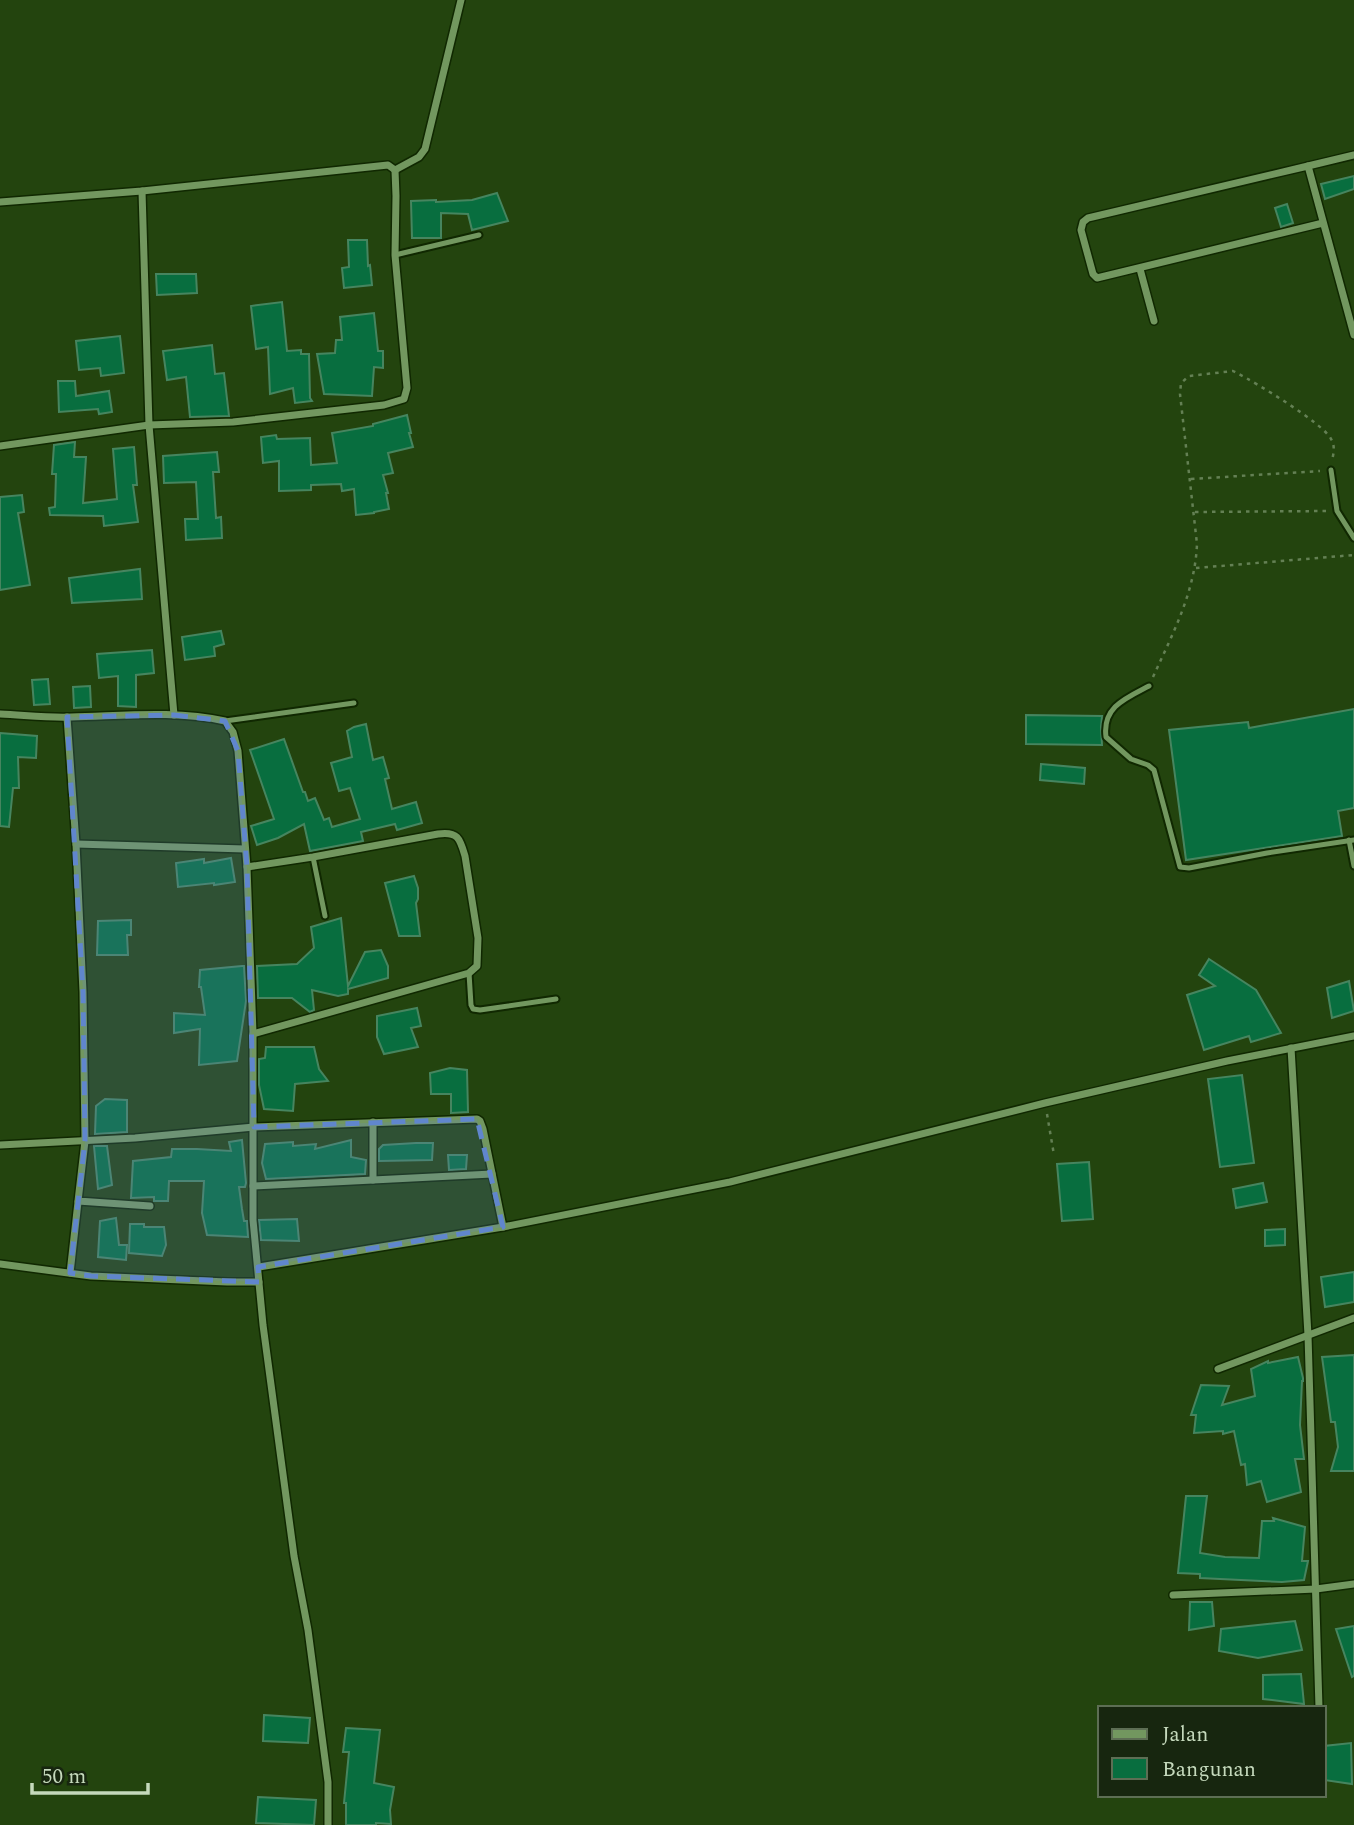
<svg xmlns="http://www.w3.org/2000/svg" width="1354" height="1825" font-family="Spectral,serif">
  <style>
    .building { fill: #086e3f; stroke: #46855f; stroke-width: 2 }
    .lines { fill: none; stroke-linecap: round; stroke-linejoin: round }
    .service-casing { stroke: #102801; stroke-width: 9 }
    .minor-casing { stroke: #102801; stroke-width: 10 }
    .path { stroke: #648054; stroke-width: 2.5; stroke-dasharray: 3.5 5; stroke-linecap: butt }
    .service { stroke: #72975f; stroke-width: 5 }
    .minor { stroke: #72975f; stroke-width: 7 }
    .marked { fill: #6086cd; fill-opacity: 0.2; stroke: #6086cd; stroke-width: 5; stroke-dasharray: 14 9; stroke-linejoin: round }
  </style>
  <rect width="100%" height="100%" fill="#23440e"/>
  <g class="building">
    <path d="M1354,176V189L1325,199L1321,184Z"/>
    <path d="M497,193L508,221L472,230L468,214L441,213V238H412L411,201L436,200V202L472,200Z"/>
    <path d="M1287,204L1293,223L1281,227L1275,208Z"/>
    <path d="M348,240H367L368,266L370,265L372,285L344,288L342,268L349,267Z"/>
    <path d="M156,274H196L197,293L157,295Z"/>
    <path d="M282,302L287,351L301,350V354H309L310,398L312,401L295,403L293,388L270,394L268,347L256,349L251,306Z"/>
    <path d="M374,313L378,351H383V368L374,367L372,396L324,394L317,354L335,353L336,340H342L340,317Z"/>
    <path d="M120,336L124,373L101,376L100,368L79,370L76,341Z"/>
    <path d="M212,345L215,374L224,373L229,416L190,417L186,377L167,380L163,351Z"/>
    <path d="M58,381H75L76,396L109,391L112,412L99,414L98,409L59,412Z"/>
    <path d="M407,415L411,433H409L413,447L388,453L393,473L383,475L388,493H386L389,509L374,512V513L356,515L354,489L342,491L341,484L311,485V490L279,491V461L263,463L261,437L276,435L277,439L310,438L311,465L337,463L332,433L373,426V424Z"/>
    <path d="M75,442L74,457H86L83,503L117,499L113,449L134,447L137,485H133L138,522L104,526L103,516L50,515L49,508L55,507L56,474H52L54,445Z"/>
    <path d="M217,452L219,472H213L216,518L221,517L222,538L186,540L185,519H198L196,482L164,483L163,456Z"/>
    <path d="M22,495L24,512L18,513L30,585L0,590V497Z"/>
    <path d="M140,569L142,599L72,603L69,578Z"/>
    <path d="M221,631L224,644L214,647L215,656L185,660L182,637Z"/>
    <path d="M152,650L154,673L136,675V707L118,706V676L99,678L97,654Z"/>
    <path d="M48,679L50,704L34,705L32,680Z"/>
    <path d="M90,686L91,707L74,708L73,687Z"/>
    <path d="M1354,709V808L1338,811L1342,836L1186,860L1169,730L1248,722L1249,728Z"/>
    <path d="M1026,715L1102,716L1101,727L1102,745L1026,744Z"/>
    <path d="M366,724L373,760L383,757L389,778L385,779L392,809L416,802L422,823L397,830L395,824L361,832L363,841L310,851L304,824L278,838L257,845L251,826L274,819L250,750L284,739L303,792H305L308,801L315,798L324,820L329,818L332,827L360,819L350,788L339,791L331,763L352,757L347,731L354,727Z"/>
    <path d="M0,733L37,736L36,758L18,757L19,788H13L9,827L0,826Z"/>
    <path d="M1041,764L1085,768L1084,784L1040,780Z"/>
    <path d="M231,858L235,882L214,885V883L178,887L176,863L204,859V863Z"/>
    <path d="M414,876L418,888V899L416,903L420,936H399L385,883Z"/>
    <path d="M341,918L348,986L365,952L381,950L388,966V978L348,989V994L338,996L312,990L314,1010L310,1012L292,998H258L257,966L297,964L314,948L311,927Z"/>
    <path d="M131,920V935H127L128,955H97L98,921Z"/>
    <path d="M1209,959L1256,990L1281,1033L1251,1042L1249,1036L1204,1050L1187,995L1215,986L1199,975Z"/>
    <path d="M242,966H244L246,1001L237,1061L199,1065L200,1029L174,1033V1013L205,1015L201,987H199L200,970Z"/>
    <path d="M1349,981L1354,1011L1332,1018L1327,988Z"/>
    <path d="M417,1008L421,1026L411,1028L418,1047L384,1054L377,1037V1016Z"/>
    <path d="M266,1047H314L319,1069L328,1081L295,1084L293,1111L264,1109L259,1085V1059L265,1058Z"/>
    <path d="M450,1068L467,1070L468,1112L451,1113V1094H431L430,1073Z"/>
    <path d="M1242,1075L1254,1163L1220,1167L1208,1079Z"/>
    <path d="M105,1099L127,1100V1132L95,1134L96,1106Z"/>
    <path d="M242,1140L246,1183L245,1187H239L242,1209L244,1221H247L248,1237L207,1235L202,1213L204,1181H169L168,1201H154V1197L131,1198L133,1161L171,1157L172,1149H197L231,1151L229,1142Z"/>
    <path d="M351,1140V1157L366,1160L365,1174L266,1179L262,1163L265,1144L293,1142V1146L316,1144L315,1149Z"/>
    <path d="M416,1143H433L432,1160L379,1161V1149L383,1145Z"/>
    <path d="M94,1146H107L112,1185L98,1189Z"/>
    <path d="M448,1155H467L466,1169L449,1170Z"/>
    <path d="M1089,1162L1093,1219L1062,1221L1057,1164Z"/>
    <path d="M1263,1183L1267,1202L1236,1208L1233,1189Z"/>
    <path d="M116,1218L119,1245H127L126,1260L98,1257L100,1221Z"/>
    <path d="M297,1219L299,1241L261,1240L259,1220Z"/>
    <path d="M130,1224H144V1227H164L166,1245L162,1256L129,1253Z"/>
    <path d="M1285,1229V1245L1265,1246V1230Z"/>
    <path d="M1354,1272V1302L1325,1307L1321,1277Z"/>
    <path d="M1354,1355V1471H1331L1338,1447L1335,1422H1331L1322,1357Z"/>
    <path d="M1298,1357L1303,1378V1381H1302L1300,1425L1304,1459H1295L1301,1492L1267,1502L1261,1481L1247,1485L1245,1464L1241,1465L1234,1431L1223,1434V1431L1194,1433L1196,1415H1191L1201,1385L1229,1386L1222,1405L1255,1396L1251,1369L1268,1361V1363Z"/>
    <path d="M1186,1496H1207L1200,1553L1225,1557L1259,1558L1262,1521H1274L1273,1518L1305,1527L1302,1561H1308L1304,1580L1282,1582L1200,1578V1574L1178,1573Z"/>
    <path d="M1190,1602H1212L1214,1626L1189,1630Z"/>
    <path d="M1295,1621L1302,1650L1258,1658L1219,1651L1221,1629Z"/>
    <path d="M1354,1626V1676L1352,1677L1336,1629Z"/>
    <path d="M1301,1674L1304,1704L1263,1699V1675Z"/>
    <path d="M264,1715L310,1718L308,1743L263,1741Z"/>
    <path d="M346,1728L380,1730L374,1783L394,1787L390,1810L391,1824L376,1823V1825H346V1803H344L349,1752H343Z"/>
    <path d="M1351,1743L1352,1784L1324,1780V1746Z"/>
    <path d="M258,1797L316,1800L314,1825L256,1823Z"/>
  </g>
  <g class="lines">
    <defs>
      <g id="service">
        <path d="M395,255L479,235"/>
        <path d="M1331,470L1337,511L1354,538"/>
        <path d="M1149,686C1126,698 1102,707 1106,737L1131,759L1148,765L1154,770L1180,867L1189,868L1267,853L1354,840"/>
        <path d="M225,721L354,703"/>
        <path d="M1349,840L1354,866"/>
        <path d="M313,857L325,916"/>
        <path d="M469,973L471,1005L473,1009L480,1010L556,999"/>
      </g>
      <g id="minor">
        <path d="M1354,155L1308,166L1354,335"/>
        <path d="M1308,166L1088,218L1083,222L1081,230L1093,274L1097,278L1323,223"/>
        <path d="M395,170L419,157L425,149L461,0"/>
        <path d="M142,191L149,425L174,715"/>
        <path d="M0,202L142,191L388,165L395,170"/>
        <path d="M1140,269L1154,321"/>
        <path d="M0,446L149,425L233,422L384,405L404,399L407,388L395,255L396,196L395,170"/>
        <path d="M0,714C24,715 48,718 71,717C122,716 175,710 225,721L233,732L238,751L247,867L253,1034V1220L263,1325L294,1556L308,1630L328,1782V1825"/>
        <path d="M67,717L76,844L83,992L85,1141L78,1201L150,1206"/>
        <path d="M76,844L245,849"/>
        <path d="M247,867L313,857L438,834C458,831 460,839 465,856L478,938L477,966L469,973L253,1034"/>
        <path d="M1291,1048L1308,1335L1319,1708"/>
        <path d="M373,1122V1180"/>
        <path d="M0,1145L135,1138L254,1127L477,1119L480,1121L483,1129L503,1227"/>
        <path d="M253,1186L492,1174"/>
        <path d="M0,1264L91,1276L227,1282H259"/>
        <path d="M259,1267L503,1227L730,1182L1045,1103L1227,1061L1354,1036"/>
        <path d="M70,1273L78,1202"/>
        <path d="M1218,1369L1354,1318"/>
        <path d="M1173,1595L1316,1589L1354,1584"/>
      </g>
    </defs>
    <use href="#service" class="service-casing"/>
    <use href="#minor" class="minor-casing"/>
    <g class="path">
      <path d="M1191,479L1320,471"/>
      <path d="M1195,512L1328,511"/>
      <path d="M1196,568L1354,555"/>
      <path d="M1153,677C1173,633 1195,592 1197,544L1180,394L1181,383L1189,376L1233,371L1237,373C1256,383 1323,423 1331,439C1335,445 1334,453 1332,460"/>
      <path d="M1047,1114L1054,1155"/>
    </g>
    <use href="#service" class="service"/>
    <use href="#minor" class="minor"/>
  </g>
  <path class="marked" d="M174,715L225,721L238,751L247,867L254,1127L477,1119L503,1227L258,1267L259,1282L91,1276L70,1273L85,1141L83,992L67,717Z"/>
  <rect x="1098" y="1706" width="228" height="91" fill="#17260f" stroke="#5d6e54" stroke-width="2"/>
  <rect x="1112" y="1729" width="35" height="10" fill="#72975f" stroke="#5d6e54" stroke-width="2"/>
  <text x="1162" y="1741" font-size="21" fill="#c5d9bc">Jalan</text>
  <rect x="1112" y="1758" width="35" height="21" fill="#086e3f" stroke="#5d6e54" stroke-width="2"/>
  <text x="1162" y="1776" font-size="21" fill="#c5d9bc">Bangunan</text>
  <path d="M32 1783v10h116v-10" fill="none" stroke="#c5d9bc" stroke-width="3.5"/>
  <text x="42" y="1783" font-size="21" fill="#c5d9bc" stroke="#17260f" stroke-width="5" paint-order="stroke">50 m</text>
</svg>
